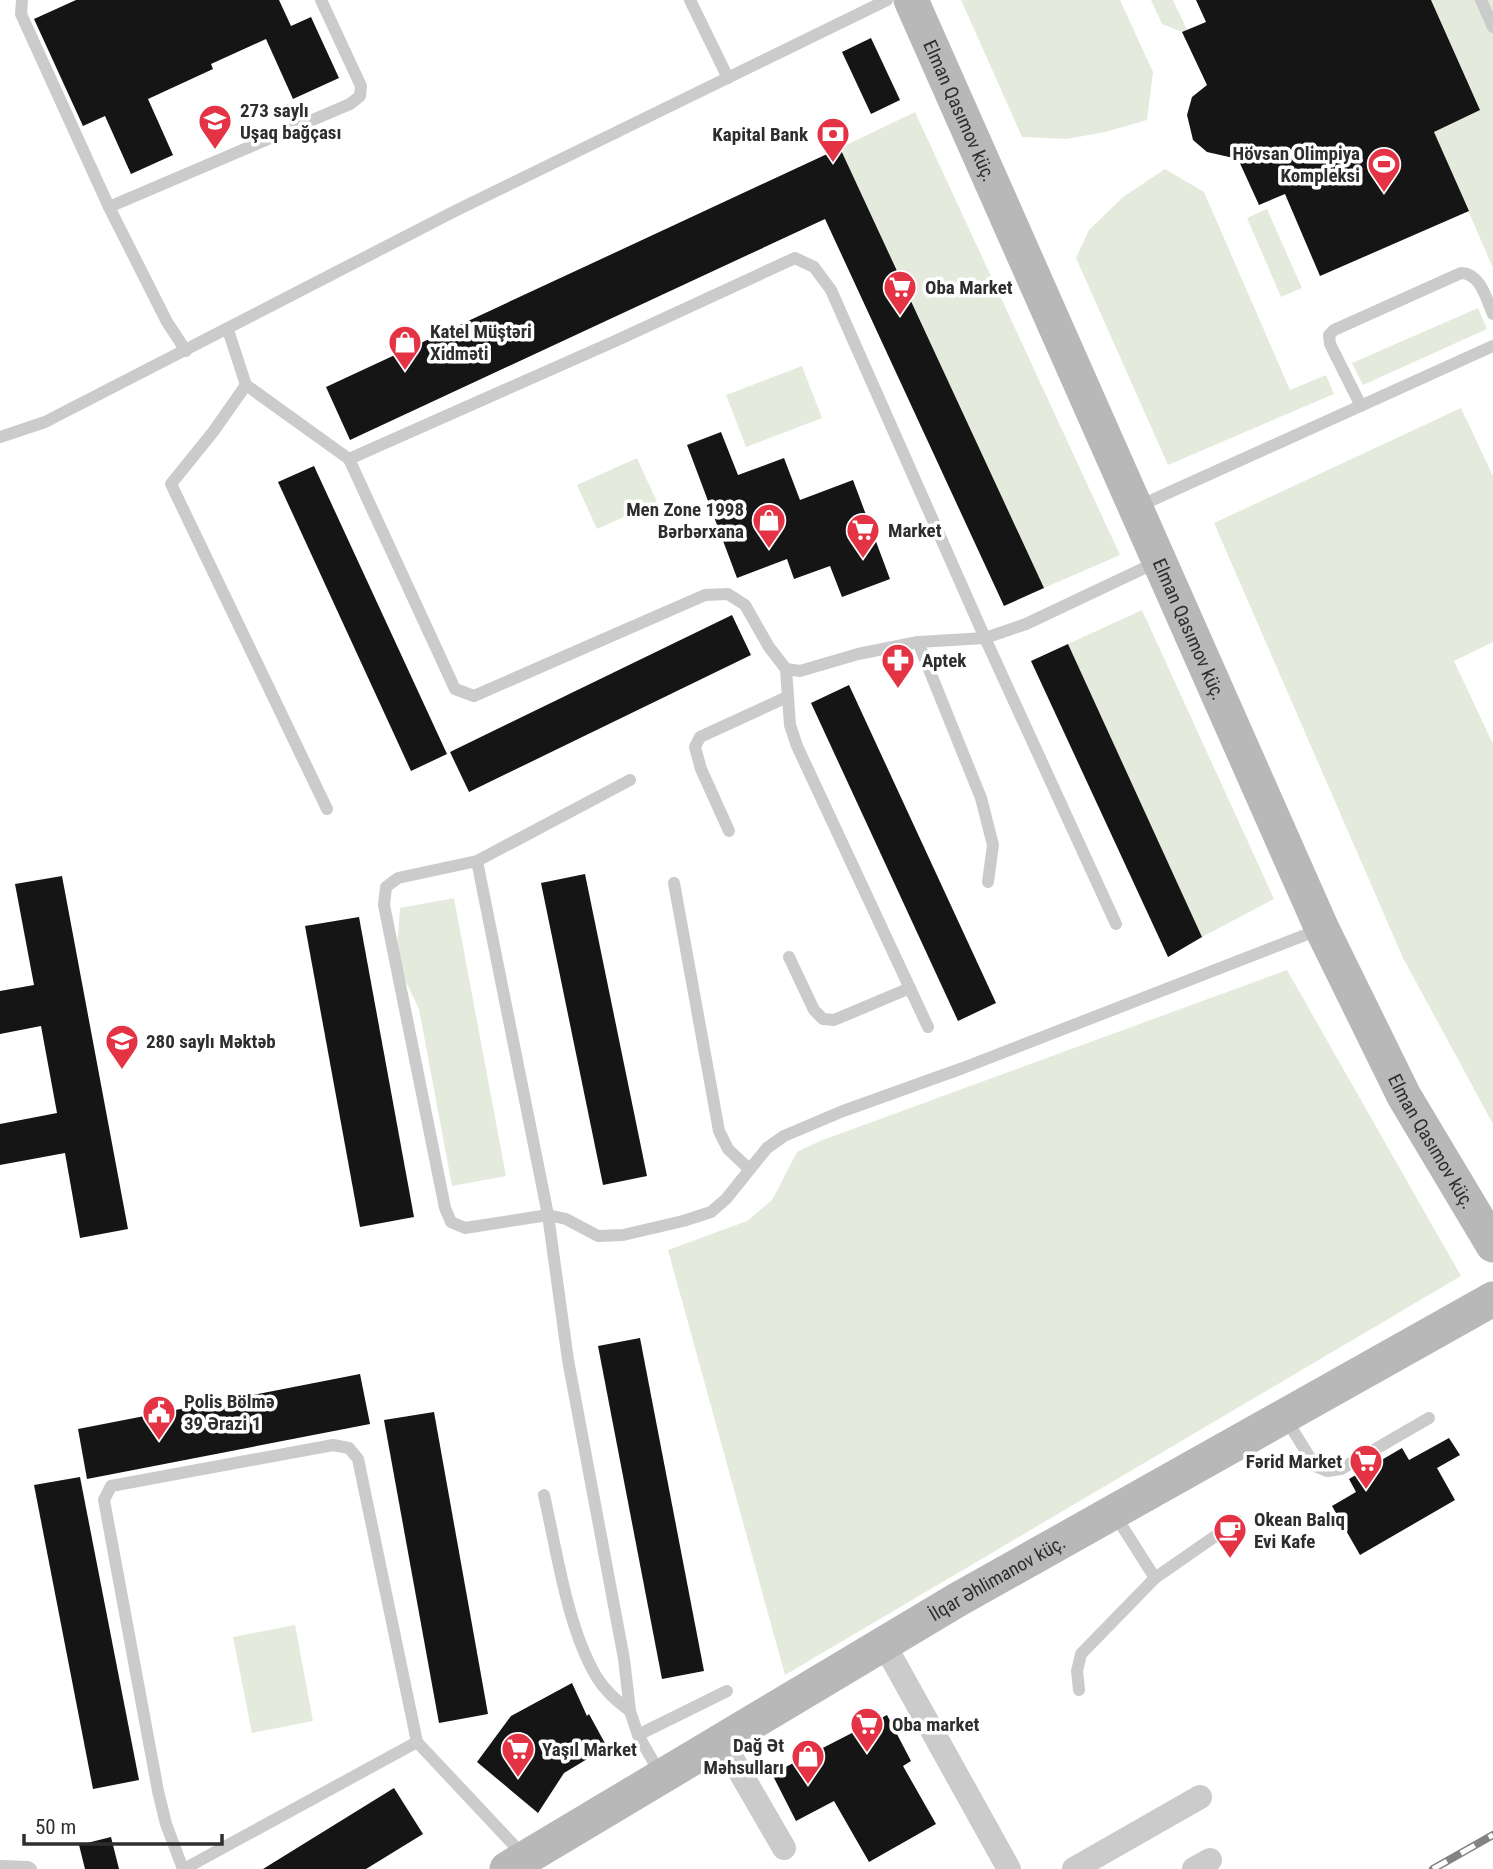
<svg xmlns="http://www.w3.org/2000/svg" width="1493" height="1869" font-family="'Roboto Condensed',sans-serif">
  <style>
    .green { fill: #e5ebdc }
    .building { fill: #151515 }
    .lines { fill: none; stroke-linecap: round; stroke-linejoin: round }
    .lane { stroke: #cbcbcb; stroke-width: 12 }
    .street { stroke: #cbcbcb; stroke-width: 24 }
    .secondary { stroke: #b8b8b8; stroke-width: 35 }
    .rail-casing { stroke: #838383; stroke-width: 8 }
    .rail { stroke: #fff; stroke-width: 5; stroke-dasharray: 16; stroke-linecap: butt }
    .labels { text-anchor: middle; stroke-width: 7; stroke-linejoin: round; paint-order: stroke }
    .poi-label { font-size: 19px; font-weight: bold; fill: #2e2e2e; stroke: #fff; text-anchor: start }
    .street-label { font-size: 19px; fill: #2e2e2e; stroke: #fff }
  </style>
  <rect width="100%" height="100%" fill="#fff"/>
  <g class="green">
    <path d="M961,0H1120L1153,72L1147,120L1105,132L1067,139L1022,137Z"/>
    <path d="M1151,0H1173L1187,30L1182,32L1162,24Z"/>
    <path d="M1431,0H1493V268L1434,132L1480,109Z"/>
    <path d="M915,112L1120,555L1044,588L840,148Z"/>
    <path d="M1165,169L1204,192L1290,390L1326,375L1334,394L1168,465L1076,258L1089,230L1123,197Z"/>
    <path d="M1267,209L1302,288L1281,297L1247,218Z"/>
    <path d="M1478,308L1487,329L1363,385L1352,363Z"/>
    <path d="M802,366L822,418L746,447L726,395Z"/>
    <path d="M1461,408L1493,476V642L1454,661L1493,744V1124L1403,958L1214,523Z"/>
    <path d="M637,458L657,502L597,529L577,485Z"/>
    <path d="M1142,610L1274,899L1202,937L1068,644Z"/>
    <path d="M454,898L506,1176L452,1186L419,1009L396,961L400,908Z"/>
    <path d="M1287,970L1461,1276L785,1675L668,1250L747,1221L772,1200L797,1152L820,1141Z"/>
    <path d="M295,1625L313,1721L252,1733L233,1637Z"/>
  </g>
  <g class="building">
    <path d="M76,0H279L291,26L311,17L339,78L293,99L266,39L211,64L213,69L148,99L173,155L131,174L105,116L83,126L34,19Z"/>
    <path d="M1196,0H1431L1480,110L1434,132L1469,211L1320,276L1285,194L1259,205L1238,159L1207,152L1193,140L1187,115L1192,97L1207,85L1182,32L1206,22Z"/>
    <path d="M871,38L900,100L871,114L842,52Z"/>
    <path d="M840,148L1044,588L1004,606L825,219L350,440L326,387Z"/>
    <path d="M721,432L738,475L784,458L800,500L853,480L890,579L842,597L830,566L794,579L787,559L737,578L687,445Z"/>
    <path d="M314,466L447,754L411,771L278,482Z"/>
    <path d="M732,615L751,655L469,792L450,752Z"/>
    <path d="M1068,644L1202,937L1168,957L1031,661Z"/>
    <path d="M849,685L996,1003L958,1021L811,703Z"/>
    <path d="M585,874L647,1176L603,1185L541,883Z"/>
    <path d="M62,876L128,1229L80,1238L65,1153L0,1165V1124L57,1113L41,1026L0,1034V991L34,985L15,884Z"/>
    <path d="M359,917L414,1217L360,1227L305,926Z"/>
    <path d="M640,1338L704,1671L662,1679L598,1346Z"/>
    <path d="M360,1374L370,1424L87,1479L78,1429Z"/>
    <path d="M434,1412L488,1714L439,1723L384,1420Z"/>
    <path d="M1449,1438L1460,1455L1437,1468L1455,1500L1360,1555L1332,1506L1356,1492L1349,1479L1402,1448L1409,1460Z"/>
    <path d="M80,1477L139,1780L93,1789L34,1485Z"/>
    <path d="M572,1683L587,1716L589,1714L607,1747L564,1773L538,1813L477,1762L511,1716Z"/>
    <path d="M887,1715L911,1761L903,1766L936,1824L869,1862L834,1801L796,1821L772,1774Z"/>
    <path d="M394,1788L423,1834L366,1869H263Z"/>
    <path d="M111,1837L119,1869H85L79,1845Z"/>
  </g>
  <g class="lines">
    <g class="lane">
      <path d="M22,0L21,14L109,207L167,322L186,351"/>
      <path d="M690,0L728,78"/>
      <path d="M1481,0L1493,27"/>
      <path d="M109,207L350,104L360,96L361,86L321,0"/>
      <path d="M228,330L246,385L213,432L171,484L327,809"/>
      <path d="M246,385L349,459L455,689L474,696L705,595L728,594L745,605L769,647L786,669L790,725L797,746L928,1027"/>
      <path d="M1361,406L1330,344L1329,335L1334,330L1461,273C1480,273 1486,298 1493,314"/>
      <path d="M0,437L45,422L455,211L887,0"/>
      <path d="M349,459L613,342L795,258L814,267L831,290L985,638L1116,924"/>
      <path d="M1137,507L1493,346"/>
      <path d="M918,642L981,798L993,845L988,882"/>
      <path d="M786,669L800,671L858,654L918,642L985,638L1026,624L1157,562"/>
      <path d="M729,831L701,769L695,747L700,737L787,697"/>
      <path d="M477,861L630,780"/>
      <path d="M674,883L719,1131L728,1149L749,1169"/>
      <path d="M789,957L814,1010L823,1019L834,1020L910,988"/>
      <path d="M1286,1419L1315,1466L1327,1471L1341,1469L1429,1418"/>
      <path d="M544,1495C557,1552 567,1626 596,1676C605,1691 617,1701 630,1711"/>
      <path d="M1115,1515L1155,1578"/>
      <path d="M1079,1690L1077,1671L1081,1654L1155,1578L1237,1521"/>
      <path d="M638,1735L727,1691"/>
      <path d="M661,1775L638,1735L630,1711L624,1659L568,1360L548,1215L477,861L398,878L386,887L384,905L445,1208L451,1222L465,1228L548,1215L566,1219L598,1236L623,1235L683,1221L711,1212L726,1199L767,1148L784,1136L843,1111L963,1068L1318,930"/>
      <path d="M1,1866L28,1867L31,1869"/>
      <path d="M183,1869L166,1824L158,1791L104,1500L111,1486L333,1445L349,1448L358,1459L417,1742"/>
      <path d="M184,1869L417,1742L525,1857"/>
    </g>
    <g class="street">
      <path d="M884,1644L1009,1869"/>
      <path d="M722,1741L784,1848"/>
      <path d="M1074,1869L1200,1797"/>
      <path d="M1194,1869L1210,1860"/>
    </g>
    <g class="secondary">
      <path id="s1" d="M911,0L1322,929L1404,1096L1493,1245"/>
      <path id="s2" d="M507,1869L957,1600L1493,1299"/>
    </g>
    <defs>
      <path id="rail" d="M1433,1869L1493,1835"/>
    </defs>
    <use href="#rail" class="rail-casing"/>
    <use href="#rail" class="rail"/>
  </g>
  <defs>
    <symbol id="school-pin" viewBox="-11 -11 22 30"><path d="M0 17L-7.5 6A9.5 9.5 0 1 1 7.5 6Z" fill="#e33344" stroke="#fff"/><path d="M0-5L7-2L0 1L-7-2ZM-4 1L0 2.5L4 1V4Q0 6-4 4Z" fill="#fff"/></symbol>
    <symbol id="bank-pin" viewBox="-11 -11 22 30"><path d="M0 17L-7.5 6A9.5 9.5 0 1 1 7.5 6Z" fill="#e33344" stroke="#fff"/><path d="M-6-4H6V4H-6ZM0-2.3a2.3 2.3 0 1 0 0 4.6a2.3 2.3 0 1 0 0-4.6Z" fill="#fff"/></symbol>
    <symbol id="stadium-pin" viewBox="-11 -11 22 30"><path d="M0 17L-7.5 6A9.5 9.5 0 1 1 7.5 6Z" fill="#e33344" stroke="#fff"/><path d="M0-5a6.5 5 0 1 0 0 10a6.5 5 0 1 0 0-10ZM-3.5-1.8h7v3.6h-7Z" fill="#fff"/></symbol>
    <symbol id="supermarket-pin" viewBox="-11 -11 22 30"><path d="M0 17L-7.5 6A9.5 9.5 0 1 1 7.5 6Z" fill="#e33344" stroke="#fff"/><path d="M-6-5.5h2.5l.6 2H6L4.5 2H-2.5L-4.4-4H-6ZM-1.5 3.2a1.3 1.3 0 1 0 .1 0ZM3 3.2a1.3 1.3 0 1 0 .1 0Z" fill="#fff"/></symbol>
    <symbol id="shop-pin" viewBox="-11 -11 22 30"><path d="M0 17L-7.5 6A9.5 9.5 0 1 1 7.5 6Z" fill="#e33344" stroke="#fff"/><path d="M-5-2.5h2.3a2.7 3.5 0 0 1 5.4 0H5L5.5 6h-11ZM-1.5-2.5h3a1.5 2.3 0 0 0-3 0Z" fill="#fff"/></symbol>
    <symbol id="pharmacy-pin" viewBox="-11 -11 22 30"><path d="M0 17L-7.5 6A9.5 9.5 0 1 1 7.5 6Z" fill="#e33344" stroke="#fff"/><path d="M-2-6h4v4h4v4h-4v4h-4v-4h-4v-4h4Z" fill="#fff"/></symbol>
    <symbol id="civic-pin" viewBox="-11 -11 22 30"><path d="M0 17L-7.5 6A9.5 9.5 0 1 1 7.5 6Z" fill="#e33344" stroke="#fff"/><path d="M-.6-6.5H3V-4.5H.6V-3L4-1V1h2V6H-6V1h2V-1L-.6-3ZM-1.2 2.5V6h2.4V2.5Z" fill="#fff"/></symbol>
    <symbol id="cafe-pin" viewBox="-11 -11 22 30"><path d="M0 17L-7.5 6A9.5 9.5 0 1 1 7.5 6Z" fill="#e33344" stroke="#fff"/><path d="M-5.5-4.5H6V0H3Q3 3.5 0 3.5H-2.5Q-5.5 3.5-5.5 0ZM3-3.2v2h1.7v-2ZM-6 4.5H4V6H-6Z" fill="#fff"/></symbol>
  </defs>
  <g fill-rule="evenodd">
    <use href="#school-pin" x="196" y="102" width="38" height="52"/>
    <use href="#bank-pin" x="814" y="115" width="38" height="52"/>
    <use href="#stadium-pin" x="1365" y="145" width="38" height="52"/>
    <use href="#supermarket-pin" x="881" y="268" width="38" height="52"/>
    <use href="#shop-pin" x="386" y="323" width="38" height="52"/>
    <use href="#shop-pin" x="750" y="501" width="38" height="52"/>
    <use href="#supermarket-pin" x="844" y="511" width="38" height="52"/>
    <use href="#pharmacy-pin" x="879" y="641" width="38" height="52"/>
    <use href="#school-pin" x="103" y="1022" width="38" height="52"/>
    <use href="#civic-pin" x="140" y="1393" width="38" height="52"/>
    <use href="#supermarket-pin" x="1347" y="1442" width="38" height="52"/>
    <use href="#cafe-pin" x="1211" y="1511" width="38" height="52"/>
    <use href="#supermarket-pin" x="848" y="1705" width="38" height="52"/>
    <use href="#supermarket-pin" x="499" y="1730" width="38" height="52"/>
    <use href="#shop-pin" x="789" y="1737" width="38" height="52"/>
  </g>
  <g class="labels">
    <g class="poi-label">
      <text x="240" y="117">273 saylı<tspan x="240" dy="22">Uşaq bağçası</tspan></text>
      <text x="808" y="141" text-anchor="end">Kapital Bank</text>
      <text x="1360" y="160" text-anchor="end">Hövsan Olimpiya<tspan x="1360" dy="22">Kompleksi</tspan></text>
      <text x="925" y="294">Oba Market</text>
      <text x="430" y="338">Katel Müştəri<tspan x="430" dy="22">Xidməti</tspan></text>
      <text x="744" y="516" text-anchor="end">Men Zone 1998<tspan x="744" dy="22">Bərbərxana</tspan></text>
      <text x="888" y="537">Market</text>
      <text x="922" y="667">Aptek</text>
      <text x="146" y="1048">280 saylı Məktəb</text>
      <text x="184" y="1408">Polis Bölmə<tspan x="184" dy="22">39 Ərazi 1</tspan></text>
      <text x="1342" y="1468" text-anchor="end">Fərid Market</text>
      <text x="1254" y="1526">Okean Balıq<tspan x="1254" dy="22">Evi Kafe</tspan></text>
      <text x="892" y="1731">Oba market</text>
      <text x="784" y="1752" text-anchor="end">Dağ Ət<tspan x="784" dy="22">Məhsulları</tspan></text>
      <text x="542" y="1756">Yaşıl Market</text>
    </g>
    <g class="street-label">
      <text dy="7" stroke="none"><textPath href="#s1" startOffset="121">Elman Qasımov küç.</textPath></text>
      <text dy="7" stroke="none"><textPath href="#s1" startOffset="688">Elman Qasımov küç.</textPath></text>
      <text dy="7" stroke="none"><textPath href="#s1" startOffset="1255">Elman Qasımov küç.</textPath></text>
      <text dy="7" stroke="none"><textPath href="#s2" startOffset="570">İlqar Əhlimanov küç.</textPath></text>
    </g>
  </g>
  <path d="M24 1834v10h198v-10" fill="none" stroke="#2e2e2e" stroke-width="3.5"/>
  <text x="35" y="1834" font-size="21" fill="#2e2e2e" stroke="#ffffff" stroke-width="5" paint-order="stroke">50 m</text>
</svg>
